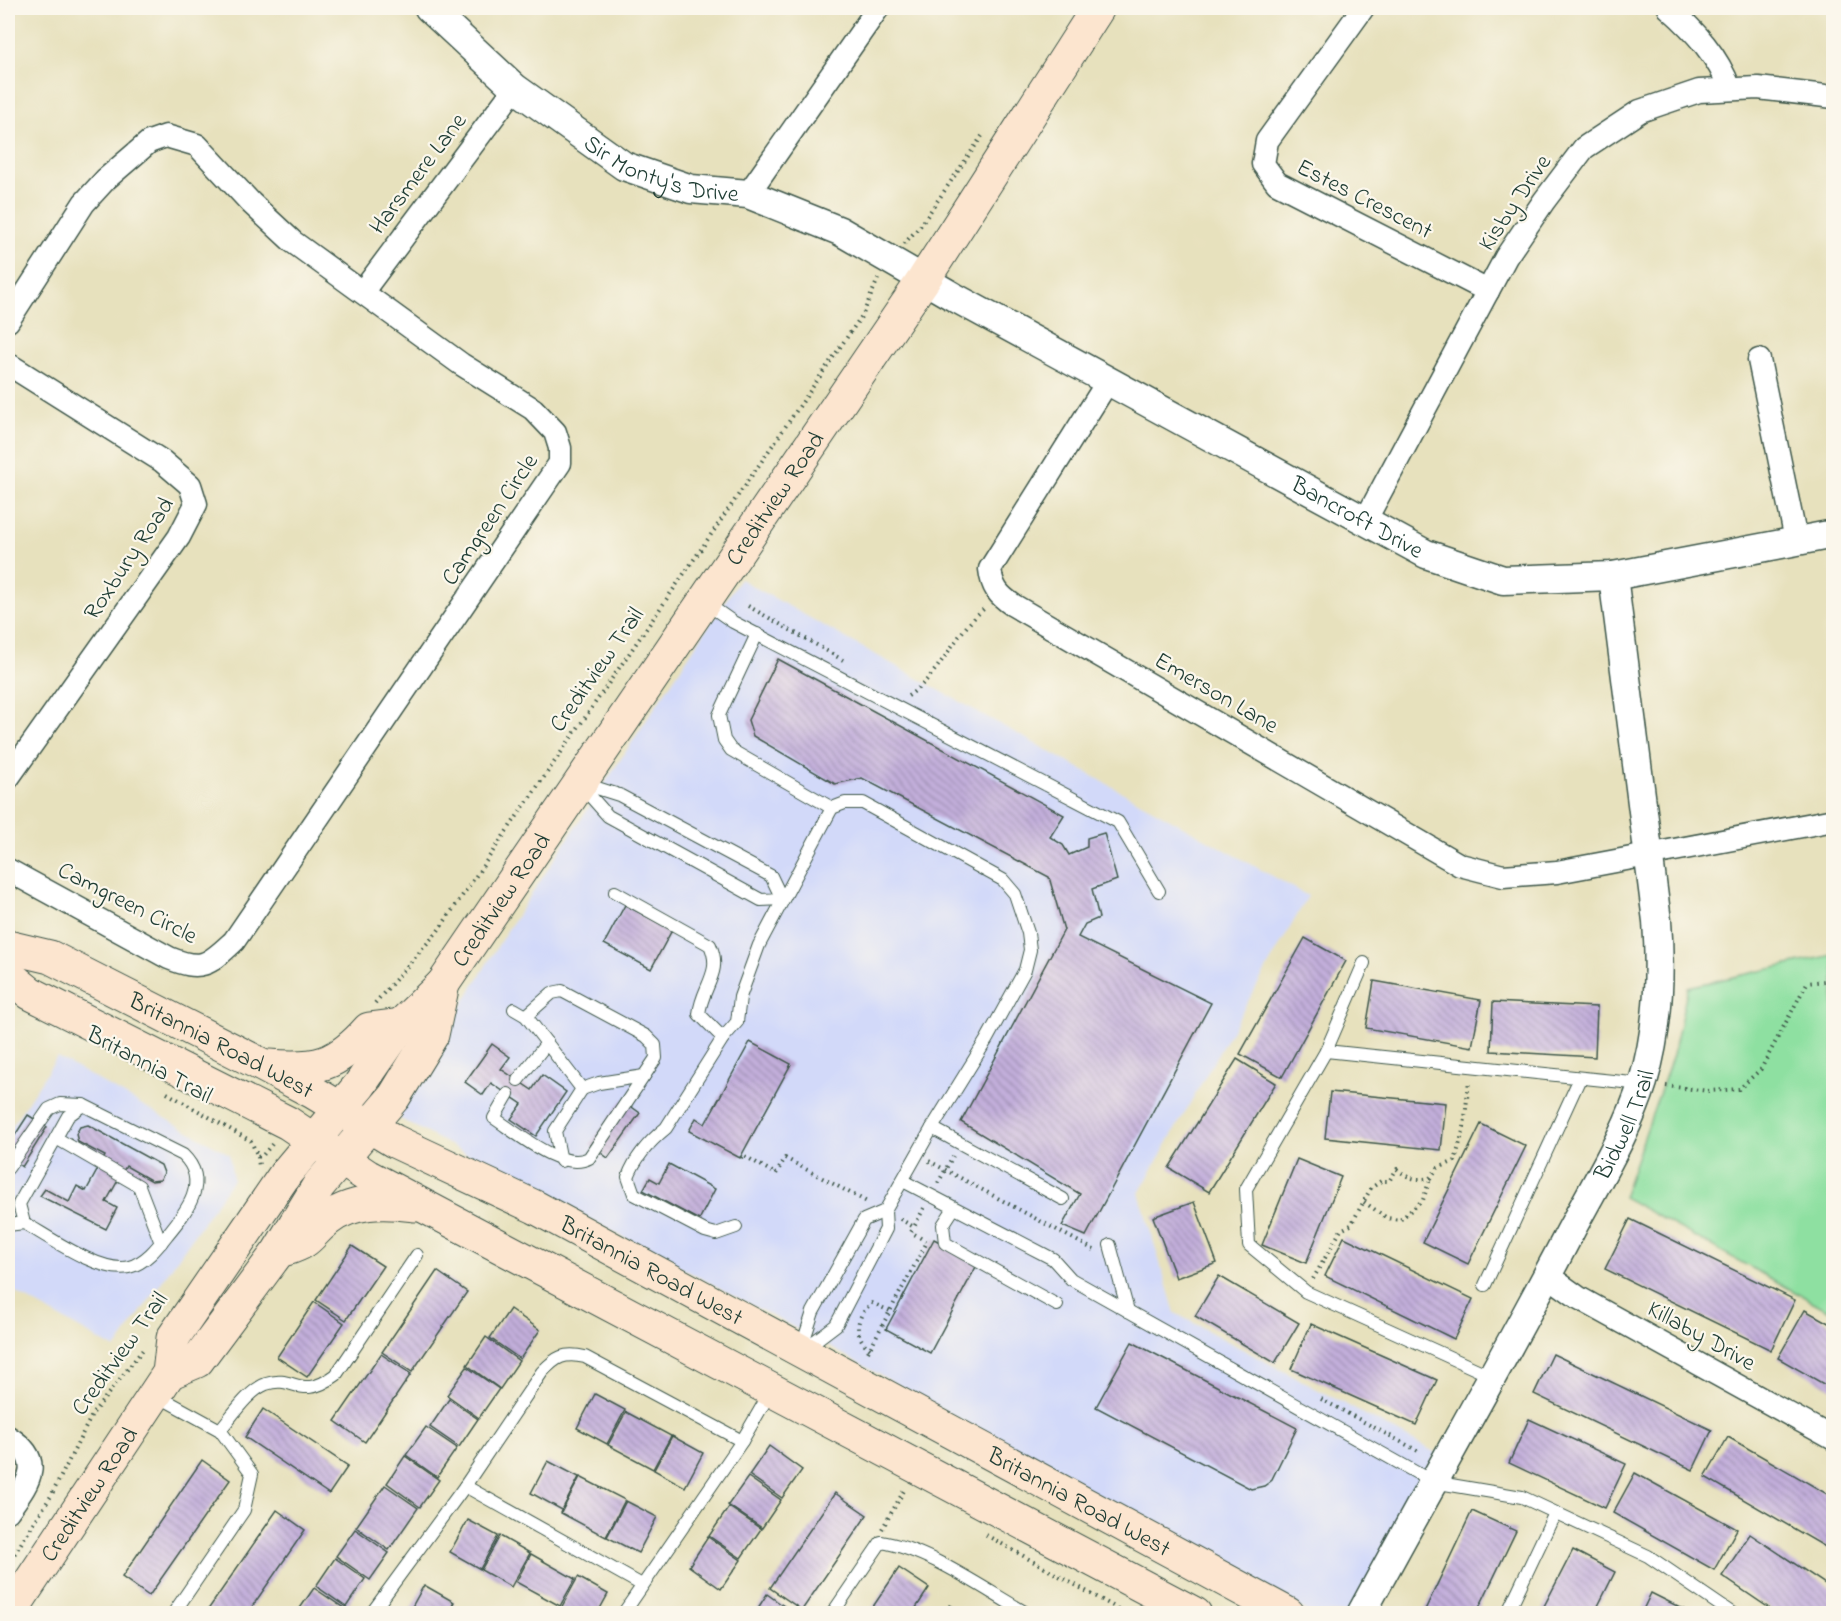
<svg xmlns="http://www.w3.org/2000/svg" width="1841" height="1621" font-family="'Indie Flower',sans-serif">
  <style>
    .built { fill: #d2d9f9 }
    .green { fill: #8ee0a1; stroke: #568e6a; stroke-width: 1.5 }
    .building { fill: url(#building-back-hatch) }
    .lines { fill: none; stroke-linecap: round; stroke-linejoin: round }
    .service-casing { stroke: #3d5649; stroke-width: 14 }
    .minor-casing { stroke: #3d5649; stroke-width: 25 }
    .tertiary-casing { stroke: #3d5649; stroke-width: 31 }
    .secondary-casing { stroke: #3d5649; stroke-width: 35 }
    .path { stroke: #3d5649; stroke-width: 4; stroke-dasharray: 1.5 4.5; stroke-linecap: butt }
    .service { stroke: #fff; stroke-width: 12 }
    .minor { stroke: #fff; stroke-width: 22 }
    .tertiary { stroke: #fff; stroke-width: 28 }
    .secondary { stroke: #fce5cf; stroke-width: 33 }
    .labels { text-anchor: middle; stroke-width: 4.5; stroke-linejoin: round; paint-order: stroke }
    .street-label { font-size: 24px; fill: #1f3d34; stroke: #fbf7ec }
  </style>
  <defs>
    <pattern id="building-back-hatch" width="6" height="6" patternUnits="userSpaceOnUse" patternTransform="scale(1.5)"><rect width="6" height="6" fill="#c3afdb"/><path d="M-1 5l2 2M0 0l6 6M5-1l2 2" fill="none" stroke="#9e90b2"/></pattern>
  </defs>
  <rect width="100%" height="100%" fill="#fbf7ec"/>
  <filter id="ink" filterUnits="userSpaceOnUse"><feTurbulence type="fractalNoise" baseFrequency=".0167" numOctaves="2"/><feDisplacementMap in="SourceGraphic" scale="12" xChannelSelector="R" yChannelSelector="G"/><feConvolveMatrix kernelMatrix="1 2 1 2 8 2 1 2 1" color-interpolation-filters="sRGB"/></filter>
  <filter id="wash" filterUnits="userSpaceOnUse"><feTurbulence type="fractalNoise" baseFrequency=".008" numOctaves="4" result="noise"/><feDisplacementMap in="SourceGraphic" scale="24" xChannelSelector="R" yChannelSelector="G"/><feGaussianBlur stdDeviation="1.35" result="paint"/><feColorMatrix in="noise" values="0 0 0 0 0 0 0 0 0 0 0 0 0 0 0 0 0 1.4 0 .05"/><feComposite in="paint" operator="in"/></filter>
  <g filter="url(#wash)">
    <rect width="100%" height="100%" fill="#e7e1bd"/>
    <g class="built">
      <path d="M740,579L1308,896L1139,1193L1175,1313L1436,1453L1352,1613H1310L810,1336L395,1116L505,934Z"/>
      <path d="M57,1057L229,1154L233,1179L115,1349L8,1288V1132Z"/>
    </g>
    <path class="green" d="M1833,955H1834L1833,1313L1623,1197L1673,1055L1688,987Z"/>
    <g id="blocks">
      <g class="building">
        <path d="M778,659L1064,815L1050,837L1063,845L1069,855L1087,847V838L1104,833L1117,880L1092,889L1099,918L1085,924L1078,937L1211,1003L1086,1236L1062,1226L1080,1194L961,1122L1064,930L1049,877L862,778L835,784L753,736L748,720Z"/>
        <path d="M625,905L672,930L651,969L604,944Z"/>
        <path d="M1305,938L1346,961L1282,1077L1240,1054Z"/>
        <path d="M1374,981L1481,1000L1472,1047L1366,1028Z"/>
        <path d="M1493,1002L1597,1007L1595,1057L1491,1051Z"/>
        <path d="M750,1042L791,1064L740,1158L689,1131L696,1118L705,1124Z"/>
        <path d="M492,1044L510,1057L501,1069L532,1090L542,1075L566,1092L536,1136L511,1119L522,1104L491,1083L483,1095L465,1082Z"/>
        <path d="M1237,1059L1276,1083L1209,1192L1169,1168Z"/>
        <path d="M1330,1092L1446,1103L1441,1150L1325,1138Z"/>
        <path d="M622,1100L640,1113L608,1158L590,1145Z"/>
        <path d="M28,1115L47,1127L22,1167L8,1157V1146Z"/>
        <path d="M1481,1124L1526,1146L1468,1264L1423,1242Z"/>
        <path d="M88,1125L161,1165L164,1173L160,1180L152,1181L126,1166L106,1202L117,1208L106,1229L40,1196L45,1189L69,1202L77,1186L86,1191L105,1156L78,1142L76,1134L80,1127Z"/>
        <path d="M1297,1159L1341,1177L1306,1263L1262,1245Z"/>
        <path d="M669,1164L715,1189L699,1220L643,1190L650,1178L659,1183Z"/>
        <path d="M1194,1202L1217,1263L1176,1278L1153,1217Z"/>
        <path d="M1630,1219L1795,1300L1771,1350L1605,1269Z"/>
        <path d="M1344,1237L1473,1299L1454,1339L1325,1276Z"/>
        <path d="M934,1239L978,1263L930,1353L886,1329Z"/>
        <path d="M352,1246L383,1266L346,1320L316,1300Z"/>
        <path d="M437,1271L467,1292L412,1372L382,1352Z"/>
        <path d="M1219,1276L1299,1323L1275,1363L1195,1316Z"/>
        <path d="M314,1302L344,1323L307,1377L277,1357Z"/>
        <path d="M510,1309L540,1330L520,1359L490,1338Z"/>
        <path d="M1805,1310L1834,1326V1390L1778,1358Z"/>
        <path d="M1311,1324L1437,1380L1416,1425L1291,1369Z"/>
        <path d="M486,1337L519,1361L500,1389L467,1365Z"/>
        <path d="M1132,1342L1297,1428L1271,1481L1264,1486L1251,1489L1096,1407Z"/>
        <path d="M381,1354L411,1374L365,1442L335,1421Z"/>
        <path d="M1553,1354L1712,1430L1693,1470L1534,1394Z"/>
        <path d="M467,1367L499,1389L479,1418L447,1395Z"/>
        <path d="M595,1394L625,1410L607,1444L577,1428Z"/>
        <path d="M449,1399L478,1419L459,1447L430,1427Z"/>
        <path d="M263,1409L348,1466L329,1494L245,1437Z"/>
        <path d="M626,1412L671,1436L653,1469L608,1445Z"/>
        <path d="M1529,1419L1626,1464L1605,1508L1509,1463Z"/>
        <path d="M426,1427L457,1448L437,1477L406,1455Z"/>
        <path d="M672,1436L703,1453L685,1487L654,1470Z"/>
        <path d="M1728,1437L1834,1498V1552L1705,1477Z"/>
        <path d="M769,1446L802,1470L782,1498L749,1475Z"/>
        <path d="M405,1456L439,1480L420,1507L387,1483Z"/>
        <path d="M202,1460L230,1480L149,1596L122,1577Z"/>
        <path d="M548,1461L579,1477L562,1510L531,1493Z"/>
        <path d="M1635,1473L1737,1529L1714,1570L1613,1513Z"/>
        <path d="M580,1477L625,1500L606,1537L561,1513Z"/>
        <path d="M748,1477L781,1500L762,1528L728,1505Z"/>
        <path d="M385,1485L418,1508L389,1550L356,1527Z"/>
        <path d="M835,1493L867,1515L802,1610L770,1588Z"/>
        <path d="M626,1501L657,1517L638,1553L607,1537Z"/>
        <path d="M729,1507L761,1529L741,1558L709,1536Z"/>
        <path d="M277,1510L305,1530L247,1614H205Z"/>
        <path d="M1472,1511L1516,1531L1476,1614H1433L1425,1610Z"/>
        <path d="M468,1520L498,1536L480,1569L450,1552Z"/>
        <path d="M355,1529L389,1553L370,1580L336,1556Z"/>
        <path d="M1750,1534L1834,1590L1832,1614H1778L1722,1576Z"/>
        <path d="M500,1536L530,1553L511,1587L481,1570Z"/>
        <path d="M708,1537L741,1560L721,1589L689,1566Z"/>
        <path d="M1573,1550L1615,1572L1594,1614H1540Z"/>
        <path d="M531,1554L575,1579L560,1606L516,1582Z"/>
        <path d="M335,1558L365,1579L346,1607L316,1586Z"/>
        <path d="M899,1568L929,1588L912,1614H868Z"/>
        <path d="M578,1577L608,1594L597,1614L559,1612Z"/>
        <path d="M424,1585L454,1602L448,1614H408Z"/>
        <path d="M314,1588L345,1609L341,1614H296Z"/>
        <path d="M1651,1593L1693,1614H1641Z"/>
        <path d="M767,1594L795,1614H754Z"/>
        <path d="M950,1605L965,1614H945Z"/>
        <path d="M454,1606L466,1614H450Z"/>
      </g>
    </g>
  </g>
  <g filter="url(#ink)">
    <use href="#blocks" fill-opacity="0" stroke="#3d5649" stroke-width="1.5"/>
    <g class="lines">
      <defs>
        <g id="service">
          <path d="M706,603L733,622L1118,822L1159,891"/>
          <path d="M757,634L719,715L724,740L731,750L832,808"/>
          <path d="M578,782L619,795L771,876L782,899L761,900L608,816Z"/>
          <path d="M615,892L710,945C723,973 702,986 699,1014L723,1038"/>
          <path d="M1364,963L1326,1051L1246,1189L1249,1245L1306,1292L1491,1376"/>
          <path d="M514,1009L526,1016L582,1089L555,1131L561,1161"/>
          <path d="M1326,1051L1642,1084"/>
          <path d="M518,1080L547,1043"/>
          <path d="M582,1089L599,1083L644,1076"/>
          <path d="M508,1094L494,1118C517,1133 562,1172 589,1158L656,1058L655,1045L646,1036L562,991L552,993L526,1016"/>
          <path d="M83,1105L183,1155C211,1182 186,1212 167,1235C157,1248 145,1263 129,1267C101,1274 49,1237 24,1223L19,1204L68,1116Z"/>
          <path d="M932,1128L1063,1199"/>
          <path d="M56,1138L139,1186L161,1243"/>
          <path d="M8,1168L49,1109L60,1104L83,1105"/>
          <path d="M903,1181L1053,1259L1071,1279L1433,1482L1522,1497L1648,1556L1733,1614"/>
          <path d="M954,1208L943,1225L945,1243L1057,1305"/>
          <path d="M8,1225L24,1223"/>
          <path d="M736,1227L716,1234L705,1231L634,1194L628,1177C635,1158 650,1141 666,1128L723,1038L737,1022L740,997L759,945L832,808L845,803H863L1003,880L1015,894L1028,933L1030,950L1025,970L987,1039L932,1128L885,1211L886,1229L836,1325L803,1350"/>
          <path d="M1110,1245L1128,1311"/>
          <path d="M1485,1285L1580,1078"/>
          <path d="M801,1349L813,1312L864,1220L885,1211"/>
          <path d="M156,1395L220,1430L252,1474L244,1510L173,1614"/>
          <path d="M220,1430C232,1416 248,1391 266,1384C295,1374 299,1402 336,1375L417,1255"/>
          <path d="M465,1486L642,1585"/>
          <path d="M371,1614L465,1486L542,1372C556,1357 564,1352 585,1357L742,1441"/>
          <path d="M623,1614L742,1441L771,1391"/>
          <path d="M832,1614L881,1542C929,1549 985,1590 1028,1614"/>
          <path d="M1507,1614L1555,1513"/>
        </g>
        <g id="minor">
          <path d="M1363,8L1267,141L1263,164L1277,183L1488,291"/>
          <path d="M1669,8C1695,31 1718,56 1730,89"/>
          <path d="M748,194L878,8"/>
          <path d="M363,291L515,88"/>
          <path d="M8,321L84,203L106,179L149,142L166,136L197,145L251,203L293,242L461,364L533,409L555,432L560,448V463L234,941C209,964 203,972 169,958L8,870"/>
          <path d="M1759,360L1796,540"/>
          <path d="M8,364L162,461L190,485L196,504L179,537L8,778"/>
          <path d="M1108,381L990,569C992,587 998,595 1013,605L1460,865L1503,876L1557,872L1834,820"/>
          <path d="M1365,521L1506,257L1544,201L1584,148L1640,111L1699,91L1758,88L1834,97"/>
          <path d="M1547,1275L1579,1298L1834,1439"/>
          <path d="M8,1437C47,1461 28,1483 8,1511"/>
        </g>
        <g id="tertiary">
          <path id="s1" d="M429,8L515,88L624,166L691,189L748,194L840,231L954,297L1426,554L1503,580L1613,576L1834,534"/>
          <path id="s2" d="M1361,1614C1430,1486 1503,1361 1570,1232C1595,1184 1627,1134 1643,1082C1659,1029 1661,975 1657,921L1613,576"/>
        </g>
        <g id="secondary">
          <path id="s3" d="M8,947L50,957L264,1066L313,1092L394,1141L535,1207L1288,1614"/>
          <path d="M8,975L30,993L288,1123L367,1176L1195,1614"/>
          <path d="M269,1066C317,1070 336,1066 369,1029L401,1025"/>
          <path d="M286,1249C312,1241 308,1235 327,1220C351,1200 385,1201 414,1205"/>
          <path d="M169,1373L197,1361L278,1252L319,1185L394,1097L432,1035L443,984"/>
          <path id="s4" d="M9,1614L169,1373L173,1338L286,1173L359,1086L401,1025L443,984L924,279L1098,8"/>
        </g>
      </defs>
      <use href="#service" class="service-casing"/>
      <use href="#minor" class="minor-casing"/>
      <use href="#tertiary" class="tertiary-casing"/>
      <use href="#secondary" class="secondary-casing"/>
      <g class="path">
        <path d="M904,244L921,225L982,136"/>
        <path d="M748,606L843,660"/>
        <path d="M908,696C941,674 954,633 985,608"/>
        <path d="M375,1003L438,931L863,314L878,279"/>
        <path d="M1666,1086L1709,1091L1739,1089L1761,1069L1807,983L1834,980"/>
        <path d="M167,1093L251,1141L258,1157L259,1167"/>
        <path d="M258,1157L263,1155L273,1143"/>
        <path d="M741,1158L743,1155L776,1174L785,1158L869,1203"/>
        <path d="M929,1161L1096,1251"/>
        <path d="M938,1183L953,1156"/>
        <path d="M1364,1202L1387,1218L1400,1220L1423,1200L1430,1179"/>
        <path d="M900,1219L914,1227L924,1208"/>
        <path d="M1313,1279L1341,1230L1351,1225L1371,1188L1381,1181H1389L1397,1169C1408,1178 1415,1181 1430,1178L1438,1168L1455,1161L1464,1127L1469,1080"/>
        <path d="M870,1349C852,1335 856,1316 872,1303L890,1311"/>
        <path d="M868,1352L927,1242L911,1232L914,1227"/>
        <path d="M1321,1399L1420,1452"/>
        <path d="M882,1529L905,1489"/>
        <path d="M986,1535L1127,1614"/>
        <path d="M8,1564L51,1496L93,1413L145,1347"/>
      </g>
      <use href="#service" class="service"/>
      <use href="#minor" class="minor"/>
      <use href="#tertiary" class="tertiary"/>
      <use href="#secondary" class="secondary"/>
    </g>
  </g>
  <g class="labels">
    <g class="street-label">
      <text dy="8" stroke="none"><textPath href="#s1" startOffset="288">Sir Monty's Drive</textPath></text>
      <text transform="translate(417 173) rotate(-53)" y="8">Harsmere Lane</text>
      <text transform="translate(1365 198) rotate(27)" y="8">Estes Crescent</text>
      <text transform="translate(1514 202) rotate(-56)" y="8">Kisby Drive</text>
      <text dy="8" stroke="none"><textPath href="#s4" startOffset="1359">Creditview Road</textPath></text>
      <text dy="8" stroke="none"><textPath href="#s1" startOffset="1070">Bancroft Drive</textPath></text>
      <text transform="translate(489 519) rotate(-56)" y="8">Camgreen Circle</text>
      <text transform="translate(128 558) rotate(-56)" y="8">Roxbury Road</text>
      <text transform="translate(596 669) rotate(-55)" y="8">Creditview Trail</text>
      <text transform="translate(1217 692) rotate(30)" y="8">Emerson Lane</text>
      <text dy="8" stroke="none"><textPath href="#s4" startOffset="873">Creditview Road</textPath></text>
      <text transform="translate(128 902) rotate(27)" y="8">Camgreen Circle</text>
      <text dy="8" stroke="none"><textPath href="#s3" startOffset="236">Britannia Road West</textPath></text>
      <text transform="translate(150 1064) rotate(28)" y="8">Britannia Trail</text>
      <text dy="8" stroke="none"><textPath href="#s2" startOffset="556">Bidwell Trail</textPath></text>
      <text dy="8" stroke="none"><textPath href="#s3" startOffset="722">Britannia Road West</textPath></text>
      <text transform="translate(1702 1335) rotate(29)" y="8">Killaby Drive</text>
      <text transform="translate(119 1353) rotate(-54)" y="8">Creditview Trail</text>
      <text dy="8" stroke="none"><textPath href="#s4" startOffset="144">Creditview Road</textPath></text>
      <text dy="8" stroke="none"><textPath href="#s3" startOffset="1208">Britannia Road West</textPath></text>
    </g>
  </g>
  <rect width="1841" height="1621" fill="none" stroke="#fbf7ec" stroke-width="30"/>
</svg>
